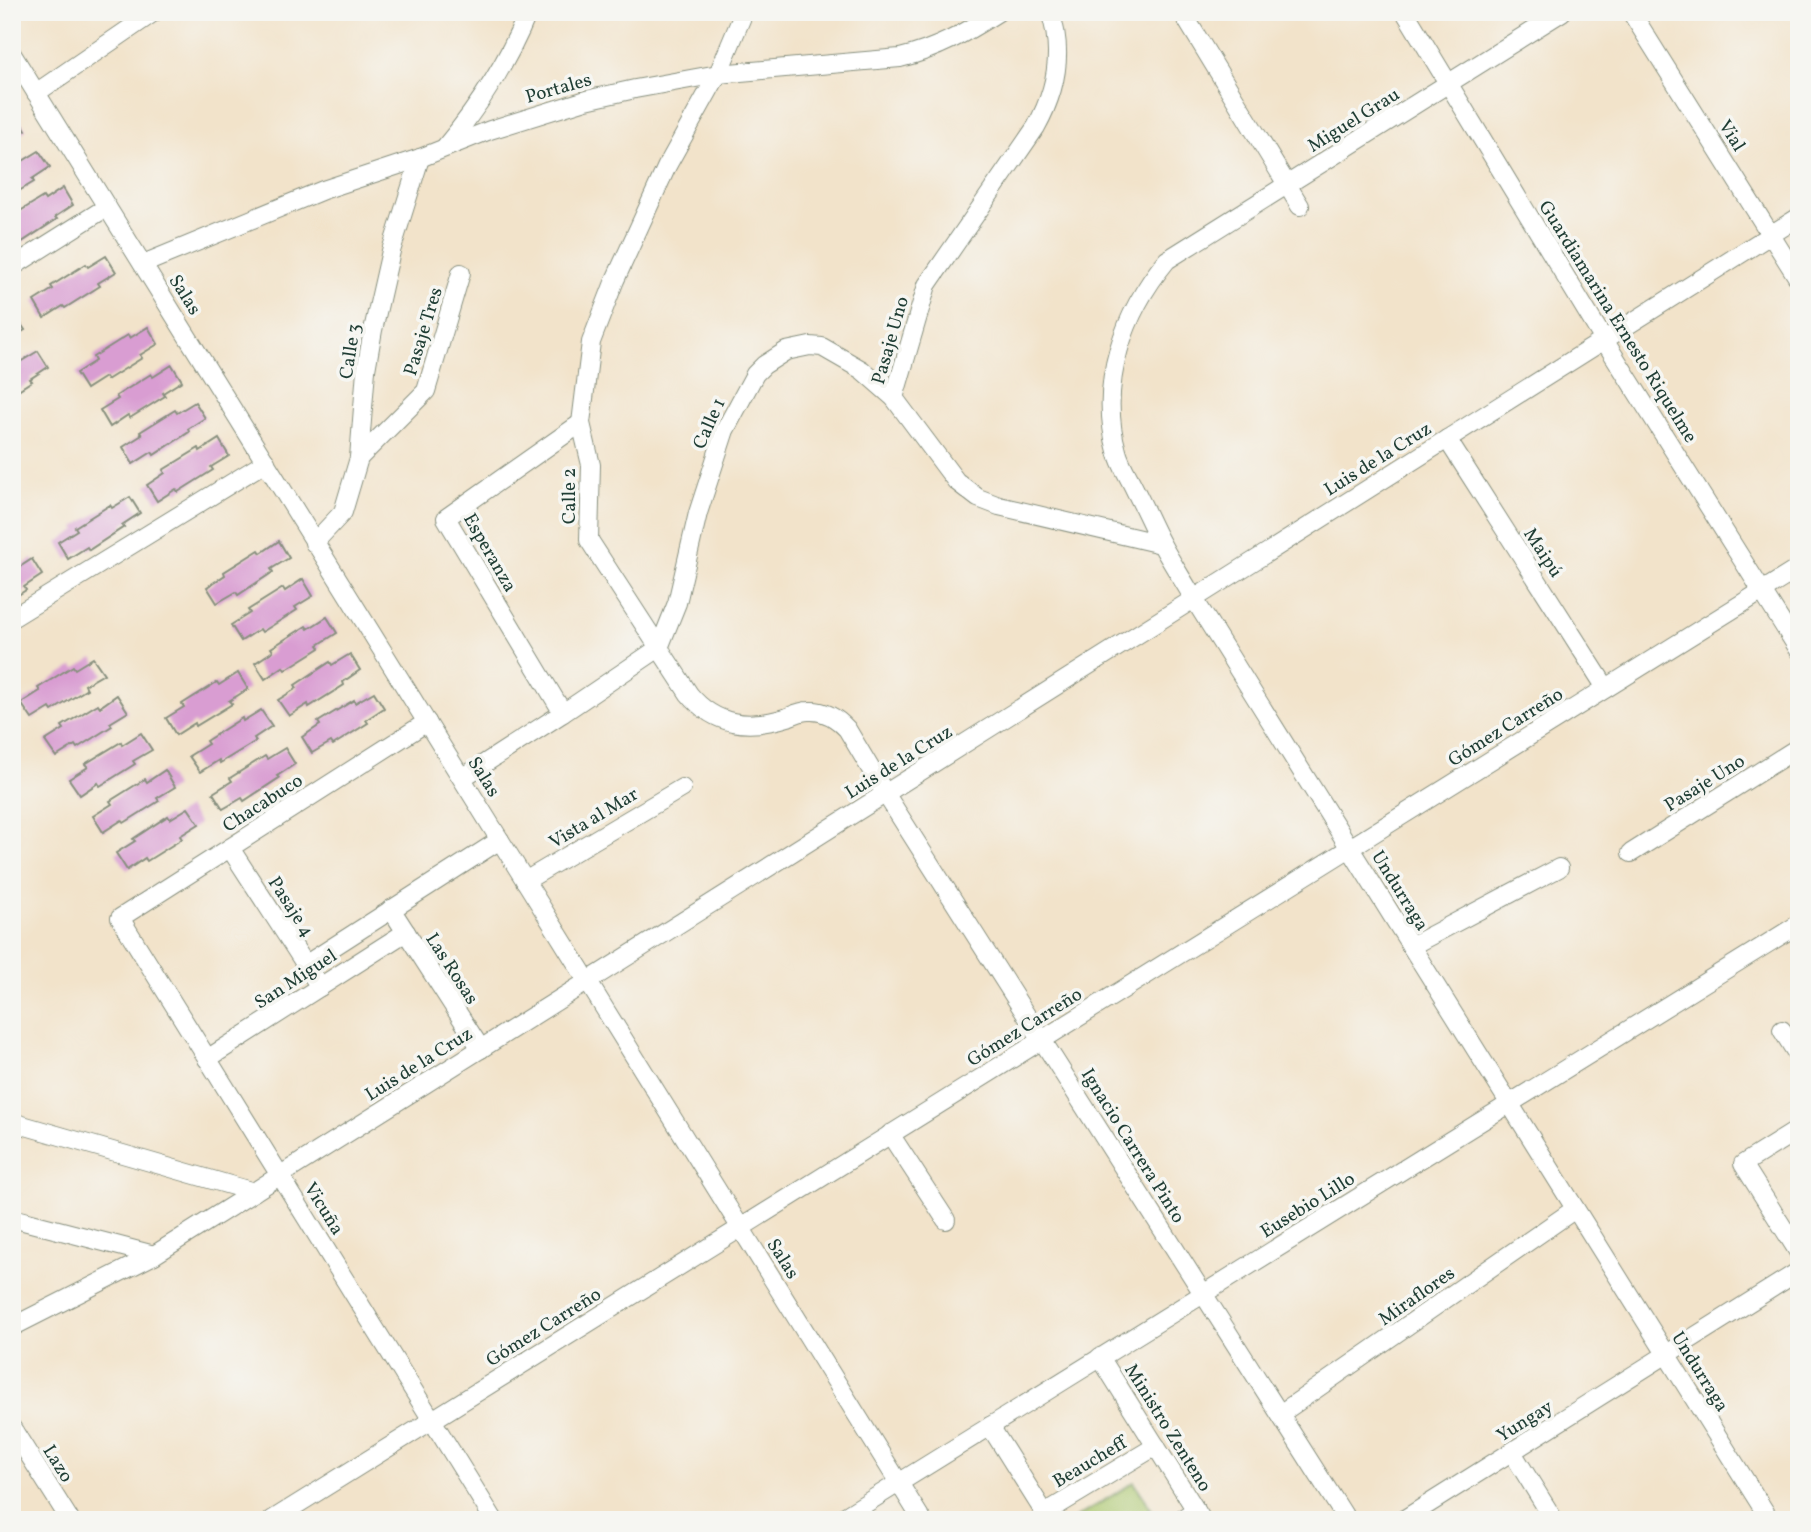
<svg xmlns="http://www.w3.org/2000/svg" width="1811" height="1532" font-family="Vollkorn,serif">
  <style>
    .green { fill: #aac66c; stroke: #648250; stroke-width: 2 }
    .building { fill: #d99dd2 }
    .lines { fill: none; stroke-linecap: round; stroke-linejoin: round }
    .minor-casing { stroke: #88907f; stroke-width: 20 }
    .minor { stroke: #fff; stroke-width: 18 }
    .labels { text-anchor: middle; stroke-width: 7; stroke-linejoin: round; paint-order: stroke }
    .street-label { font-size: 19px; fill: #1f3d34; stroke: #f6f6f2 }
  </style>
  <rect width="100%" height="100%" fill="#f6f6f2"/>
  <filter id="ink" filterUnits="userSpaceOnUse"><feTurbulence type="fractalNoise" baseFrequency=".0143" numOctaves="2"/><feDisplacementMap in="SourceGraphic" scale="14" xChannelSelector="R" yChannelSelector="G"/><feConvolveMatrix kernelMatrix="1 2 1 2 8 2 1 2 1" color-interpolation-filters="sRGB"/></filter>
  <filter id="wash" filterUnits="userSpaceOnUse"><feTurbulence type="fractalNoise" baseFrequency=".00686" numOctaves="4" result="noise"/><feDisplacementMap in="SourceGraphic" scale="28" xChannelSelector="R" yChannelSelector="G"/><feGaussianBlur stdDeviation="1.57" result="paint"/><feColorMatrix in="noise" values="0 0 0 0 0 0 0 0 0 0 0 0 0 0 0 0 0 1.4 0 .05"/><feComposite in="paint" operator="in"/></filter>
  <g filter="url(#wash)">
    <rect width="100%" height="100%" fill="#f2e3ca"/>
    <path class="green" d="M1134,1482L1158,1520H1073Z"/>
    <g id="blocks">
      <g class="building">
        <path d="M16,114L26,130L12,139V116Z"/>
        <path d="M39,151L50,167L32,179L34,182L12,195V164L20,159L21,162Z"/>
        <path d="M63,188L73,205L55,217L57,219L22,242L20,239L12,244V216L43,197L45,200Z"/>
        <path d="M106,256L116,272L98,283L100,286L65,308L63,306L44,318L34,301L53,289L51,286L86,264L88,267Z"/>
        <path d="M14,314L25,330L12,338V315Z"/>
        <path d="M148,327L158,344L140,355L142,358L107,380L105,377L86,389L76,373L95,361L93,357L128,335L130,338Z"/>
        <path d="M38,351L48,367L30,379L32,381L12,394V363L18,359L20,362Z"/>
        <path d="M172,365L182,381L163,393L165,396L130,418L128,415L110,427L100,410L118,399L116,396L151,374L153,377Z"/>
        <path d="M195,402L205,418L188,429L189,432L154,455L152,452L133,464L123,447L142,435L140,432L175,410L177,413Z"/>
        <path d="M219,439L229,456L211,467L213,470L178,492L176,489L157,501L147,485L165,473L163,470L199,448L200,451Z"/>
        <path d="M130,497L140,513L122,525L124,527L89,550L87,547L68,559L58,542L77,530L75,527L110,505L112,508Z"/>
        <path d="M279,541L289,558L271,569L273,572L238,595L236,592L217,603L207,587L225,575L224,572L259,550L261,553Z"/>
        <path d="M32,559L42,575L24,587L26,590L12,599V572Z"/>
        <path d="M303,579L313,596L295,607L297,610L262,632L260,629L241,641L231,625L250,613L248,610L283,588L285,591Z"/>
        <path d="M327,617L337,633L318,645L320,648L285,670L283,667L265,679L255,663L273,651L271,648L306,626L308,629Z"/>
        <path d="M350,654L360,670L343,682L344,685L309,707L308,704L289,716L278,700L297,688L295,685L330,662L332,665Z"/>
        <path d="M93,658L104,674L85,685L87,689L52,711L50,708L32,719L21,703L40,691L38,688L73,666L75,669Z"/>
        <path d="M238,673L248,689L229,701L232,704L196,726L195,723L176,735L166,718L184,707L182,704L217,682L219,685Z"/>
        <path d="M374,692L384,708L366,720L368,723L333,745L331,742L312,753L302,737L320,725L318,722L354,700L355,703Z"/>
        <path d="M117,695L128,712L110,723L112,726L77,748L75,745L56,757L45,741L64,729L62,726L98,704L100,707Z"/>
        <path d="M261,710L272,726L254,738L256,741L220,763L219,760L200,772L189,756L208,744L206,741L242,718L243,721Z"/>
        <path d="M141,733L152,750L133,761L135,764L100,786L98,783L80,795L69,779L88,767L85,764L121,742L122,745Z"/>
        <path d="M285,748L295,764L277,776L279,778L244,801L242,798L223,809L213,793L232,781L230,778L265,756L267,759Z"/>
        <path d="M165,770L175,787L157,798L159,801L124,823L122,820L103,832L93,816L112,804L110,801L145,779L147,782Z"/>
        <path d="M188,808L199,824L180,836L182,839L147,861L145,858L127,870L116,853L135,841L133,839L168,816L170,819Z"/>
      </g>
    </g>
  </g>
  <g filter="url(#ink)">
    <use href="#blocks" fill-opacity="0" stroke="#88907f" stroke-width="2"/>
    <g class="lines">
      <defs>
        <g id="minor">
          <path d="M744,12L718,74L667,166L615,280L591,342L581,423L591,465L589,540L689,694C716,727 750,729 788,717C795,714 801,711 809,711C825,710 837,718 847,729L885,793L1347,1520"/>
          <path d="M1182,12L1300,206"/>
          <path d="M1405,12L1604,340L1799,650"/>
          <path d="M1562,12L1167,260C1124,312 1098,383 1117,451C1120,464 1129,477 1135,490C1144,507 1152,526 1161,543C1171,562 1183,580 1194,599L1770,1520"/>
          <path d="M1631,12L1799,280"/>
          <path d="M12,54L922,1520"/>
          <path d="M36,93L154,12"/>
          <path d="M446,146C480,105 508,62 528,12"/>
          <path d="M143,264L323,190L420,158L490,130L586,100L635,89L718,74L900,58C938,49 965,33 998,12"/>
          <path d="M12,267L107,207"/>
          <path d="M894,398L927,285L1036,127C1056,91 1064,52 1050,12"/>
          <path d="M1447,439L1606,688"/>
          <path d="M359,458L426,391L461,273"/>
          <path d="M314,543L343,512L359,458L366,370L373,330L391,251L420,158"/>
          <path d="M12,618L266,462"/>
          <path d="M659,648L677,603L698,513L725,430L755,374L764,365L786,351L810,346L822,347L862,370L894,398L956,481L978,498L999,506L1161,544"/>
          <path d="M563,713L446,518L581,423"/>
          <path d="M427,722L120,918L494,1520"/>
          <path d="M462,778L563,713L659,648"/>
          <path d="M230,848L320,987"/>
          <path d="M1631,853L1799,747"/>
          <path d="M525,881L682,788"/>
          <path d="M391,909L481,1049"/>
          <path d="M1411,946L1559,868"/>
          <path d="M305,965L500,840"/>
          <path d="M1782,1030L1799,1057"/>
          <path d="M207,1059L406,932"/>
          <path d="M12,1122L254,1192"/>
          <path d="M1799,1129L1743,1164L1799,1253"/>
          <path d="M890,1134L946,1220"/>
          <path d="M12,1218L154,1255"/>
          <path d="M12,1327L154,1255L1799,217"/>
          <path d="M1100,1357L1202,1520"/>
          <path d="M1280,1414L1575,1209"/>
          <path d="M990,1426L1049,1520"/>
          <path d="M12,1428L70,1520"/>
          <path d="M1512,1452L1554,1520"/>
          <path d="M1045,1513L1156,1446"/>
          <path d="M272,1520L1799,568"/>
          <path d="M839,1520L1799,924"/>
          <path d="M1180,1520L1196,1510"/>
          <path d="M1403,1520L1799,1271"/>
        </g>
      </defs>
      <use href="#minor" class="minor-casing"/>
      <use href="#minor" class="minor"/>
    </g>
  </g>
  <g class="labels">
    <g class="street-label">
      <text transform="translate(558 87) rotate(-16)" y="7">Portales</text>
      <text transform="translate(1353 119) rotate(-32)" y="7">Miguel Grau</text>
      <text transform="translate(1733 135) rotate(58)" y="7">Vial</text>
      <text transform="translate(186 294) rotate(58)" y="7">Salas</text>
      <text transform="translate(1619 321) rotate(58)" y="7">Guardiamarina Ernesto Riquelme</text>
      <text transform="translate(422 331) rotate(-73)" y="7">Pasaje Tres</text>
      <text transform="translate(889 340) rotate(-74)" y="7">Pasaje Uno</text>
      <text transform="translate(349 351) rotate(-81)" y="7">Calle 3</text>
      <text transform="translate(708 423) rotate(-66)" y="7">Calle 1</text>
      <text transform="translate(1377 458) rotate(-32)" y="7">Luis de la Cruz</text>
      <text transform="translate(568 496) rotate(-90)" y="7">Calle 2</text>
      <text transform="translate(491 552) rotate(60)" y="7">Esperanza</text>
      <text transform="translate(1544 552) rotate(57)" y="7">Maipú</text>
      <text transform="translate(1505 726) rotate(-32)" y="7">Gómez Carreño</text>
      <text transform="translate(898 761) rotate(-32)" y="7">Luis de la Cruz</text>
      <text transform="translate(485 776) rotate(58)" y="7">Salas</text>
      <text transform="translate(1704 782) rotate(-32)" y="7">Pasaje Uno</text>
      <text transform="translate(262 802) rotate(-33)" y="7">Chacabuco</text>
      <text transform="translate(593 817) rotate(-31)" y="7">Vista al Mar</text>
      <text transform="translate(1401 890) rotate(58)" y="7">Undurraga</text>
      <text transform="translate(292 906) rotate(57)" y="7">Pasaje 4</text>
      <text transform="translate(453 968) rotate(57)" y="7">Las Rosas</text>
      <text transform="translate(295 978) rotate(-33)" y="7">San Miguel</text>
      <text transform="translate(1024 1026) rotate(-32)" y="7">Gómez Carreño</text>
      <text transform="translate(418 1063) rotate(-32)" y="7">Luis de la Cruz</text>
      <text transform="translate(1134 1145) rotate(58)" y="7">Ignacio Carrera Pinto</text>
      <text transform="translate(1307 1204) rotate(-32)" y="7">Eusebio Lillo</text>
      <text transform="translate(325 1208) rotate(58)" y="7">Vicuña</text>
      <text transform="translate(784 1258) rotate(58)" y="7">Salas</text>
      <text transform="translate(1416 1295) rotate(-35)" y="7">Miraflores</text>
      <text transform="translate(543 1326) rotate(-32)" y="7">Gómez Carreño</text>
      <text transform="translate(1701 1371) rotate(58)" y="7">Undurraga</text>
      <text transform="translate(1524 1420) rotate(-32)" y="7">Yungay</text>
      <text transform="translate(1169 1427) rotate(58)" y="7">Ministro Zenteno</text>
      <text transform="translate(1089 1461) rotate(-31)" y="7">Beaucheff</text>
      <text transform="translate(59 1463) rotate(58)" y="7">Lazo</text>
    </g>
  </g>
  <rect width="1811" height="1532" fill="none" stroke="#f6f6f2" stroke-width="42"/>
</svg>
